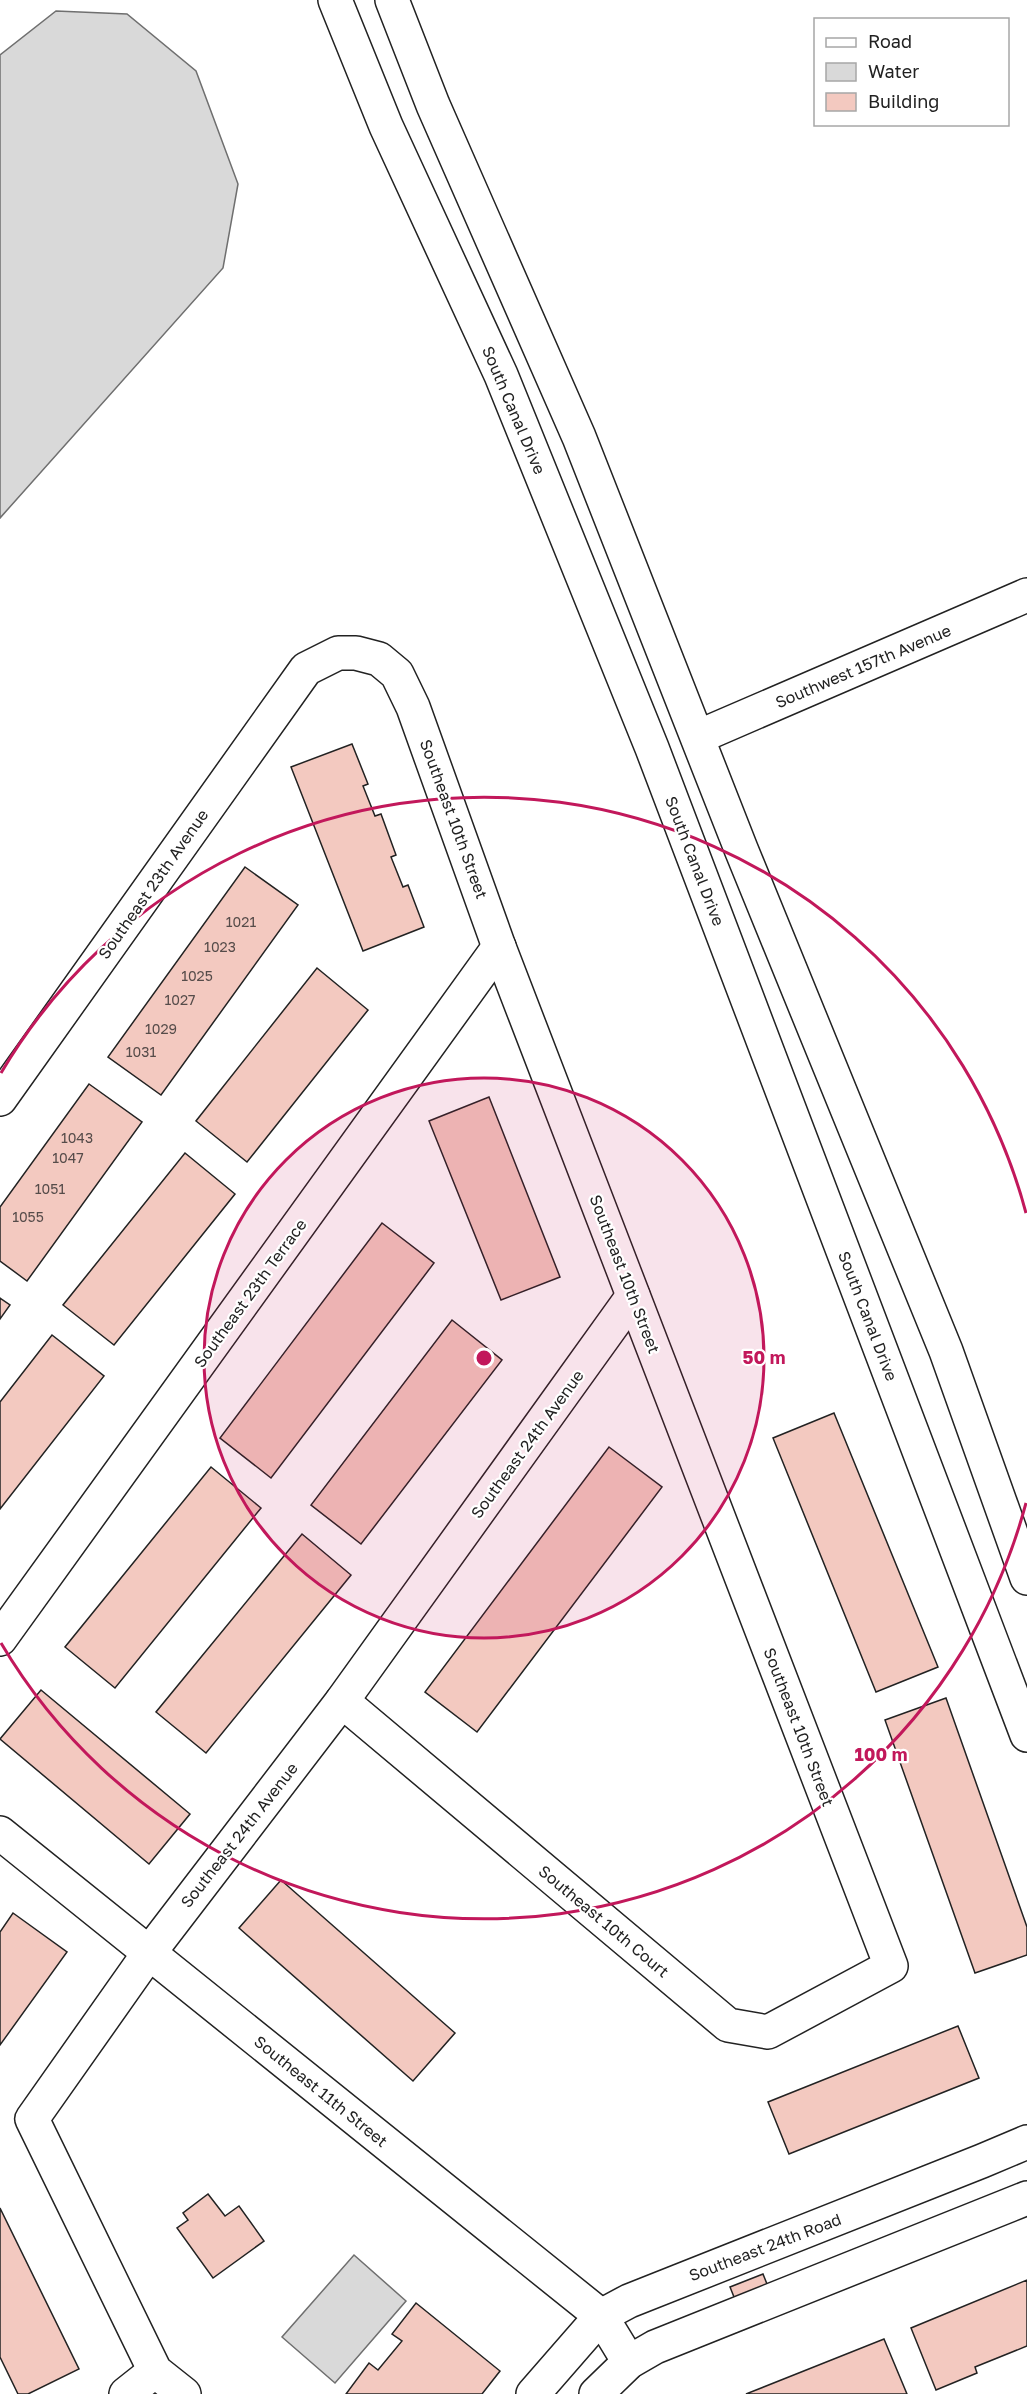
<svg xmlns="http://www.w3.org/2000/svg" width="1027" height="2394" font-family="'Golos Text',sans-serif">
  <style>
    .water { fill: #d9d9d9; stroke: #6f6f6f; stroke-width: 1.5 }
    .building { fill: #f3c9c0; stroke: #222; stroke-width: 1.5 }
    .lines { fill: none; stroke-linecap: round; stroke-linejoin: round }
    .street-casing { stroke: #222; stroke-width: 36 }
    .secondary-casing { stroke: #222; stroke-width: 36 }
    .street { stroke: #fff; stroke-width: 33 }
    .secondary { stroke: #fff; stroke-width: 33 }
    .ring { fill: none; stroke: #c2185b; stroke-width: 3 }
    .labels { text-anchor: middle; stroke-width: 4.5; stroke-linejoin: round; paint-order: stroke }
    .number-label { font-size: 14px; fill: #564c4a }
    .street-label { font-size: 16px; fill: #222; stroke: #fff }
    .centre { fill: #c2185b; stroke: #fff; stroke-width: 3 }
    .ring-label { font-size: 18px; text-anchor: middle; font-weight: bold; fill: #c2185b; stroke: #fff; stroke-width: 4.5; stroke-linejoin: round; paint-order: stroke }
  </style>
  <rect width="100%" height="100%" fill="#fff"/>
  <g class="water">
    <path d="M56,11L127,14L196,71L238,184L223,268L0,518V55Z"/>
    <path d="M354,2255L406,2301L335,2383L282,2337Z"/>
  </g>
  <g class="building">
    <path d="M352,744L368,784L363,786L375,816L381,814L396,855L391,857L403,887L408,885L424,927L363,951L291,767Z"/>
    <path d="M245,867L298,905L161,1095L108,1057Z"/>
    <path d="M317,968L368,1010L247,1162L196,1121Z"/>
    <path d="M89,1084L142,1122L27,1281L0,1261V1207Z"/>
    <path d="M489,1097L560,1277L501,1300L429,1121Z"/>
    <path d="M185,1153L235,1194L114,1345L63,1305Z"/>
    <path d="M382,1223L434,1263L271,1478L220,1438Z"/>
    <path d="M0,1298L10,1305L0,1319Z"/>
    <path d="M452,1320L502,1360L361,1544L311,1505Z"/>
    <path d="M52,1335L104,1376L0,1509V1402Z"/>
    <path d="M834,1413L938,1667L876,1692L773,1438Z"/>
    <path d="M609,1447L662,1487L477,1732L425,1692Z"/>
    <path d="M211,1467L261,1508L115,1688L65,1647Z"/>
    <path d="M302,1534L351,1575L206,1753L156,1712Z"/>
    <path d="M41,1690L190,1814L149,1864L0,1739Z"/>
    <path d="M946,1698L1027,1927V1955L975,1973L885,1720Z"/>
    <path d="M281,1880L455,2033L413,2081L239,1928Z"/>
    <path d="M13,1913L67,1952L0,2045V1932Z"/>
    <path d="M958,2026L979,2078L789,2154L768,2102Z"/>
    <path d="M208,2194L225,2216L239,2206L264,2241L213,2278L177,2228L188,2220L183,2213Z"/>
    <path d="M0,2208L79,2369L28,2394H18L0,2357Z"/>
    <path d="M763,2274L769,2289L736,2302L730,2287Z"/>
    <path d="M1027,2280V2346L975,2367L977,2373L936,2390L911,2328Z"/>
    <path d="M416,2303L500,2371L482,2394H346L369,2363L378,2370L402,2341L392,2334Z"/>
    <path d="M884,2339L907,2394H746Z"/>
  </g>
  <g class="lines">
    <defs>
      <g id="street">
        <path d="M698,737L1027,595"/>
        <path d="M0,1099L306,669L338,653H356L379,659L397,674L413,707L499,947L891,1966L768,2032L728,2025L342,1701"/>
        <path d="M0,1639L499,947"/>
        <path d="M0,1833L601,2316L629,2362"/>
        <path d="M126,2394L155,2371"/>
        <path d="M184,2394L155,2371L32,2119L149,1953L342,1701L633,1296"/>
        <path d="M533,2394L601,2316L629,2301L982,2161L1027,2142"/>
        <path d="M596,2394L629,2362L655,2347L1027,2198"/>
      </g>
      <g id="secondary">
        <path d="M335,0L386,126L501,375L652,748L1027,1735"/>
        <path d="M392,0L433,105L579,437L741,849L946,1351L1027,1578"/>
      </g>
    </defs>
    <use href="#street" class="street-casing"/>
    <use href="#secondary" class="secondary-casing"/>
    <use href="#street" class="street"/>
    <use href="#secondary" class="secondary"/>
  </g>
  <circle cx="484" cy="1358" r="280" fill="#c2185b" fill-opacity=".12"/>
  <g class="ring">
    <circle cx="484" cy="1358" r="280"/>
    <path d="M1026 1503A561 561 0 0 1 1 1643M1 1073A561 561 0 0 1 1026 1213"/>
  </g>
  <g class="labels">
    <g class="number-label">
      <text x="241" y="927">1021</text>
      <text x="220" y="952">1023</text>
      <text x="197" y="981">1025</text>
      <text x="180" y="1005">1027</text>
      <text x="161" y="1034">1029</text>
      <text x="141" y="1057">1031</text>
      <text x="77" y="1143">1043</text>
      <text x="68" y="1163">1047</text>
      <text x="50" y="1194">1051</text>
      <text x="28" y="1222">1055</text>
    </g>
    <g class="street-label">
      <text transform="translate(514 410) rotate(67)" y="6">South Canal Drive</text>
      <text transform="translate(863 666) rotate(-23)" y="6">Southwest 157th Avenue</text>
      <text transform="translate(454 819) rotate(70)" y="6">Southeast 10th Street</text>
      <text transform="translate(695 861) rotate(69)" y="6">South Canal Drive</text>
      <text transform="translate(153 884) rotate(-55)" y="6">Southeast 23th Avenue</text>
      <text transform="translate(625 1274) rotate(69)" y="6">Southeast 10th Street</text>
      <text transform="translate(250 1293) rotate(-54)" y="6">Southeast 23th Terrace</text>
      <text transform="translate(868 1316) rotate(69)" y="6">South Canal Drive</text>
      <text transform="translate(527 1444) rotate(-54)" y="6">Southeast 24th Avenue</text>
      <text transform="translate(799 1727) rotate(69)" y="6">Southeast 10th Street</text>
      <text transform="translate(239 1835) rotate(-52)" y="6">Southeast 24th Avenue</text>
      <text transform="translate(604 1921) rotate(40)" y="6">Southeast 10th Court</text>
      <text transform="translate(321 2091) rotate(39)" y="6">Southeast 11th Street</text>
      <text transform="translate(765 2247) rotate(-21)" y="6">Southeast 24th Road</text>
    </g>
  </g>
  <circle cx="484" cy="1358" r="9" class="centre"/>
  <g class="ring-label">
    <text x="764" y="1364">50 m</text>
    <text x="881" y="1761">100 m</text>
  </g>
  <rect x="814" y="18" width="195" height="108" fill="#ffffff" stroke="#a7a7a7" stroke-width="1.5"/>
  <rect x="826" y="38" width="30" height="9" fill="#ffffff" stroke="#a7a7a7" stroke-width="1.5"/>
  <text x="868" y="48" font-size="18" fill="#222222">Road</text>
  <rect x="826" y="63" width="30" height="18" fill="#d9d9d9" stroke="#a7a7a7" stroke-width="1.5"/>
  <text x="868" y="78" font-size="18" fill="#222222">Water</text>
  <rect x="826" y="93" width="30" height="18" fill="#f3c9c0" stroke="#a7a7a7" stroke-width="1.5"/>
  <text x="868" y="108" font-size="18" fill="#222222">Building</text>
</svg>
